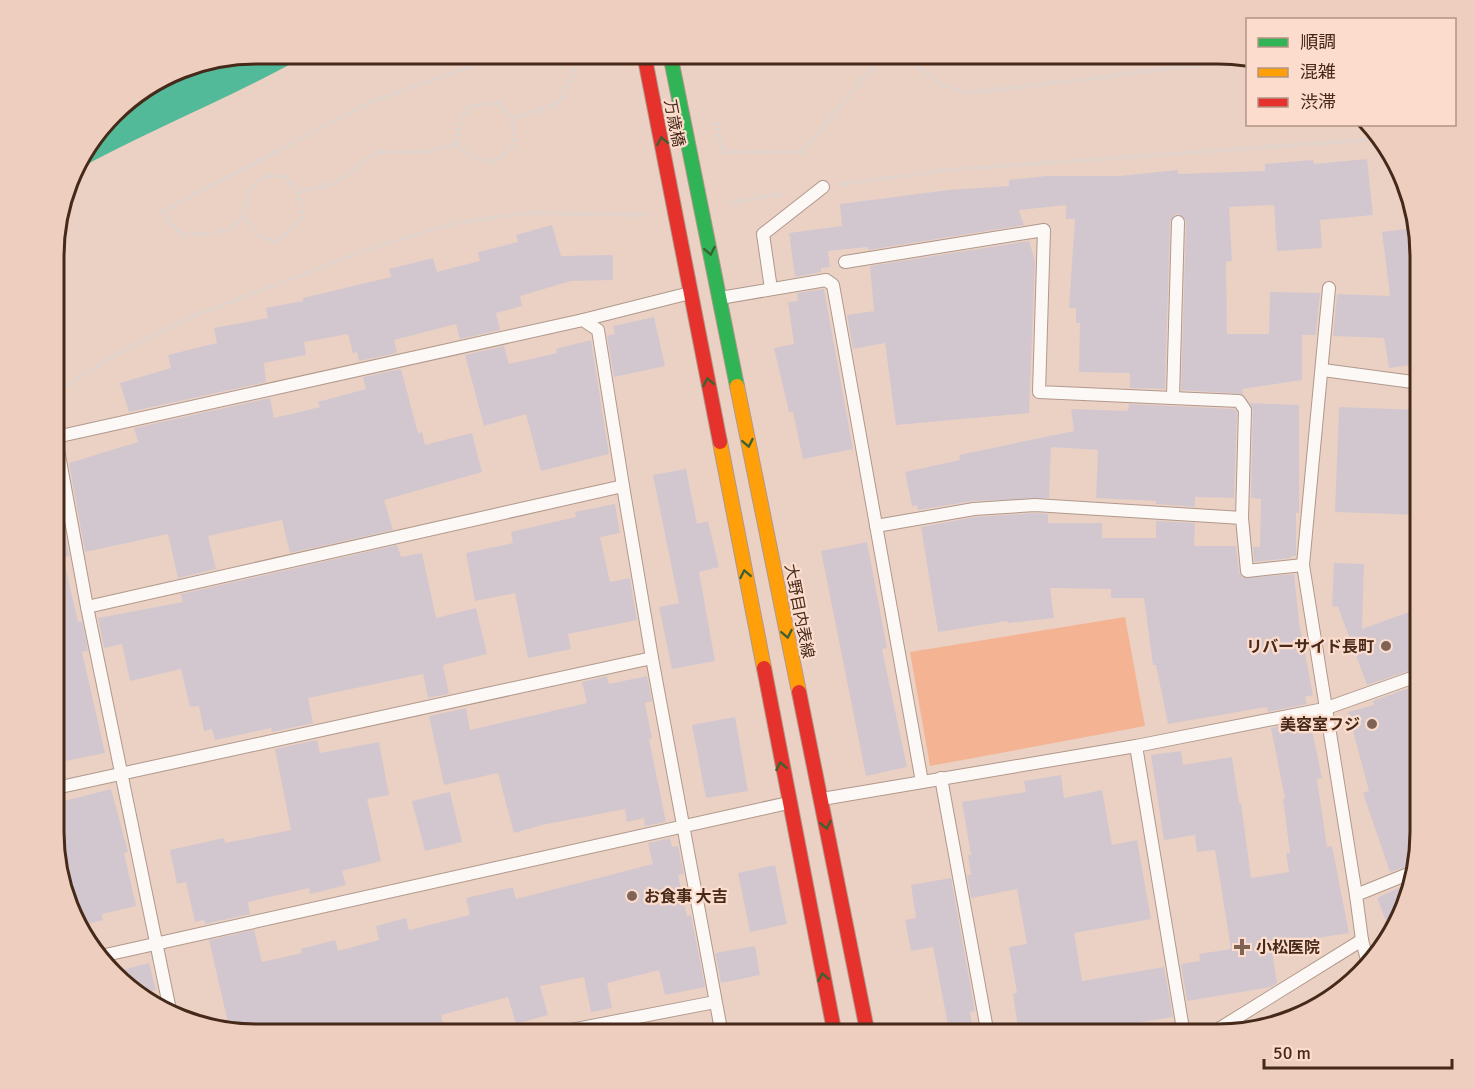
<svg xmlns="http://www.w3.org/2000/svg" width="1474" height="1089" font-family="Signika,'Noto Sans JP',sans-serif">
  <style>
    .green { fill: #f4b493 }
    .water { fill: #52ba99 }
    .building { fill: #d3c7cf }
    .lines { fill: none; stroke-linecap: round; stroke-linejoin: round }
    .lane-casing { stroke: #b1988b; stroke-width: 14 }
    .fast-casing { stroke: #b1988b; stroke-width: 16 }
    .slow-casing { stroke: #b1988b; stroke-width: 16 }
    .jam-casing { stroke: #b1988b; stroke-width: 16 }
    .path { stroke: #ddd5d1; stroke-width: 4; stroke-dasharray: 3 3; stroke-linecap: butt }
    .lane { stroke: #fcf8f6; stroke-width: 12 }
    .fast { stroke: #30b455; stroke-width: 14 }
    .slow { stroke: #ff9f0a; stroke-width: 14 }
    .jam { stroke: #e5322d; stroke-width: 14 }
    .oneway { stroke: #3d6131 }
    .poi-dot { fill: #7f6455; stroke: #fcdccd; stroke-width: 2 }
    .labels { text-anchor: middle; stroke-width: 4.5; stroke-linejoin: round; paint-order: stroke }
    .street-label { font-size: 16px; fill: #462919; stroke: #fcdccd }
    .poi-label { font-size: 16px; font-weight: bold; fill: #462919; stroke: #fcdccd; text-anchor: end }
    .rim { fill: none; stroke: #462919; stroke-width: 3 }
  </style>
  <rect width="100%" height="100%" fill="#ead1c4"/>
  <path class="green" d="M1125,617L1145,726L930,766L910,652Z"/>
  <path class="water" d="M257,54H309C233,97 150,129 73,172L123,104L179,69Z"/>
  <g class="building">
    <path d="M1367,159L1373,215L1320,220L1322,248L1277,251L1274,205L1229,207L1232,261L1226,262L1227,334H1269L1270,292L1320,293L1316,335H1302V380L1242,389L1243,394L1181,390L1186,222L1179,214L1174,215L1170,222L1165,389L1130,388V373L1079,372L1080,323H1076V308H1069L1075,219H1066V205L1019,210L1024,225L868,250V247L828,251L830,267L821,268V272L795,277L789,233L842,226L840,204L949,190L1009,186V180L1047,176H1120L1178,170V174L1265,171V164L1313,160L1314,164Z"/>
    <path d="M552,225L561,256L613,255V280L571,281L520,296L522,306L496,313L500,330L460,339L456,324L394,340L397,353L359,361L357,352L353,353L348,334L304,342L306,355L264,363L266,382L129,412L120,383L171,368L168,355L217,343L214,328L268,318L266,308L303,301V298L391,277L389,269L433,258L437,272L480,261L478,252L518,242L516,235Z"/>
    <path d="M1415,228L1420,244V364L1389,368L1384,338L1333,336L1337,294L1390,296L1382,232Z"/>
    <path d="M1029,241L1035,261L1029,413L896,425L885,343L853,349L847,315L874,311L870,266Z"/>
    <path d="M824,289L853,449L803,459L793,412H789L774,348L794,344L788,302L798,301L797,293Z"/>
    <path d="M654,317L665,366L614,377L607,336L615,334L613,326Z"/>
    <path d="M591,340L609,454L541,471L526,414L484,426L465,355L504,346L509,364L557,353L556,349Z"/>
    <path d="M401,369L418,433L422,432L425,445L472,433L482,472L384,500L393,530L290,553L282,520L208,536L216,569L178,578L168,534L85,552L69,463L138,442L134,428L270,398L274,418L320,407L318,402L366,389L363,377Z"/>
    <path d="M1250,403L1299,405V513H1296V556H1291V558L1254,562L1253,547H1260L1261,499L1251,498L1253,410Z"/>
    <path d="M1129,404L1234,409L1237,412L1234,498L1195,497V507L1156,504V501L1096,498L1098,450L1051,447L1049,498L973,501L918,510L917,505L912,506L905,472L960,460L959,455L1074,431L1071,409L1128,411Z"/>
    <path d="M1339,407L1420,410V515L1335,512Z"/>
    <path d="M686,469L697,524L708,521L719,567L699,572L715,661L672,669L659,607L679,603L653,475Z"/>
    <path d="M56,483L69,556L56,559Z"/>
    <path d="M615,504L620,533L600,537L610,582L630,578L637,620L568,634L571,649L528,658L515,593L475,601L466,553L513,543L511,532L576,517L575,512Z"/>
    <path d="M1035,513L1048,514V523H1102V538H1156V521L1195,523L1194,546H1236L1239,572L1243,578L1294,574L1299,622L1313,695L1305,697L1307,704L1268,712L1267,707L1168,724L1156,665H1153L1144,598H1111V589L1050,588L1054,618L1008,623L1007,621L938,632L921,527L975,517Z"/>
    <path d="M867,542L887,648L882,649L907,767L866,776L821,551Z"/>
    <path d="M397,545L401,557L422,553L436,618L476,608L487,654L443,665L449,694L428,698L423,674L308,698L313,723L272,732L271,728L215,740L212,729L204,731L199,706L190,707L181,669L130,681L122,644L104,648L98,618L183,602L181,594Z"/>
    <path d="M64,561L78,622L82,621L88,651L82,652L105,753L56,763V562Z"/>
    <path d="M1334,563L1364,564L1362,629L1420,608V667L1367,685L1338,607L1332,606Z"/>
    <path d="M607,676L609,684L647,676L652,701L645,703L652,739H649L666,822L645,826L644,818L627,822L625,809L542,825L514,833L498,773L444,785L429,716L466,708L470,730L587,703L582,682Z"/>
    <path d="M1420,684V845L1415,864L1390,872L1363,793L1369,791L1348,712L1374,705L1373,701Z"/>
    <path d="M735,717L748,791L706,798L692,725Z"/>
    <path d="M1310,720L1322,778L1317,779L1327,847L1332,846L1349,933L1271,945L1277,983L1271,987L1187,1001L1181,964L1200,961L1199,954L1231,949L1215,850L1197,852L1195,835L1164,840L1151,755L1181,751L1183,765L1232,757L1239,803H1241L1251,878L1289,872L1286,853H1290L1283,799H1285L1271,728Z"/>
    <path d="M317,740L320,753L379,742L389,795L367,799L381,861L342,871L346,885L310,894L309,888L248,902L250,914L205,924L204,920L195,922L186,882L177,884L170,850L224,838L225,843L291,830L275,749Z"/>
    <path d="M1061,775L1064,798L1102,790L1112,845L1137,840L1151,919L1074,933L1082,981L1164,967L1173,1017L1136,1023L1138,1035H1105L1104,1028L1055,1035H1019L1013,994L1017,993L1009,947L1027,944L1017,889L971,898L967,875H971L968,855H971L962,802L1026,792L1024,781Z"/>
    <path d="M111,789L128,852L124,853L136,906L102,914L103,920L78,926L56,859V803Z"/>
    <path d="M450,792L462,842L425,851L412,801Z"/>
    <path d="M670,838L672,847L678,846L684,874L678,875L687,916L691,915L705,987L665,995L659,970L607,983L612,1008L591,1012L584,977L540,986L548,1015L516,1024L508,997L441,1015L446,1035H407L404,1023L363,1035H308L307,1028L283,1035H244L230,1031L209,940L254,930L262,962L302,953L301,949L335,940L338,951L379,940L376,926L406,918L409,930L470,915L466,898L513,887L516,899L653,864L648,843Z"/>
    <path d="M775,865L787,924L750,932L738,873Z"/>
    <path d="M951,878L975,1011L970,1012L974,1035H950L933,947L911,951L905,920L916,918L911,885Z"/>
    <path d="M1411,882L1405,910L1391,934L1377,898Z"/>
    <path d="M755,946L760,975L721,983L715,953Z"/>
    <path d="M149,963L156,990L137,995L115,972Z"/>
  </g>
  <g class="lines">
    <defs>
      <g id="lane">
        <path d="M845,262L1044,230L1039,392L1239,401L1245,410L1242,518L1247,571L1303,565"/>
        <path d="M1329,288L1303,565L1356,895"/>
        <path d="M771,289L763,234L823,187"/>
        <path d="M720,298L826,280L833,285L922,782"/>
        <path d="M583,320L690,293"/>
        <path d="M1323,370L1420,383"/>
        <path d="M1173,397L1178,222"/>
        <path d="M56,437L583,320L598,330L623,486"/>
        <path d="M56,439L87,607"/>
        <path d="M876,526L974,509L1035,505L1242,518"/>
        <path d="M1136,746L1184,1035"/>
        <path d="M941,778L988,1035"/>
        <path d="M56,788L652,658L722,1035"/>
        <path d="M822,799L1136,746L1324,709L1420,675"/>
        <path d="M101,956L788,803"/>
        <path d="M1368,964L1362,940L1356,895L1413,872"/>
        <path d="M171,1015L87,607L623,486L652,658"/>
        <path d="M545,1035L715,1002"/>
        <path d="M1209,1035L1362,940"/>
      </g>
      <path id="fast" d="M670,54L737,386"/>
      <g id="slow">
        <path d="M737,386L799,692"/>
        <path d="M720,442L764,668"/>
      </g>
      <g id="jam">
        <path d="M644,54L720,442"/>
        <path d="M764,668L835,1035"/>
        <path d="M799,692L868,1035"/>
      </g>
    </defs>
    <use href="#lane" class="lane-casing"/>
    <use href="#fast" class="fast-casing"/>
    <use href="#slow" class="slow-casing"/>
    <use href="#jam" class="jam-casing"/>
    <g class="path">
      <path d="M507,54L370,102L163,211L180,234C199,235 232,236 244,216C247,210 246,198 248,191L266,176H285L298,192L333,184L378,152H428L457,144L459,120L471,106L498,103L512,118L557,105C566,91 579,71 573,54"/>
      <path d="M903,54L942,85L969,93L1225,62L1248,67"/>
      <path d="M1226,61L1232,55"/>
      <path d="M716,122L723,152H802L884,54"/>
      <path d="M457,144L476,159L496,162L514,144L512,118"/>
      <path d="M839,185L945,170L1376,139"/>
      <path d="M730,203L781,194"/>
      <path d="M244,216L258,235L276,242L303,217L298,192"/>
      <path d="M56,392L118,353L186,319L369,249L455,223L529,213L646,215"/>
    </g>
    <use href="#lane" class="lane"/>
    <use href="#fast" class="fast"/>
    <use href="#slow" class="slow"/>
    <use href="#jam" class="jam"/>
  </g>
  <defs><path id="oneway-chevron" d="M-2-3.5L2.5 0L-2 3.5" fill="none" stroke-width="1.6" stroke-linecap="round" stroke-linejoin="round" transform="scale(1.5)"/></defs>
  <g class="oneway">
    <use href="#oneway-chevron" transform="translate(662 141) rotate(-101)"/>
    <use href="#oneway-chevron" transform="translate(710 251) rotate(79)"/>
    <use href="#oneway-chevron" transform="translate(708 382) rotate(-101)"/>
    <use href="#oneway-chevron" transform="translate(748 443) rotate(79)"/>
    <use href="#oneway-chevron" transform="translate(745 574) rotate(-101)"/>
    <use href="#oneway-chevron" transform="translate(787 634) rotate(79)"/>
    <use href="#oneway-chevron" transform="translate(781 766) rotate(-101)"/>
    <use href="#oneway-chevron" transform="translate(826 825) rotate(79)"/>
    <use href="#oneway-chevron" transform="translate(823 977) rotate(-101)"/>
  </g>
  <g class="poi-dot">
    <circle cx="1386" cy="646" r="6"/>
    <circle cx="1372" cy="724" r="6"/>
    <circle cx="632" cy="896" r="6"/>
    <path d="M1239 938h6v6h6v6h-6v6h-6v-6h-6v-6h6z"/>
  </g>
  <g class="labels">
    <g class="street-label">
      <text transform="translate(675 123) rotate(79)" y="6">万歳橋</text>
      <text transform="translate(800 611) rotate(79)" y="6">大野目内表線</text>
    </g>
    <g class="poi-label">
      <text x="1374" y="652">リバーサイド長町</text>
      <text x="1360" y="730">美容室フジ</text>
      <text x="644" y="902" text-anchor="start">お食事 大吉</text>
      <text x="1256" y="953" text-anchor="start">小松医院</text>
    </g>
  </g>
  <path d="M0 0H1474V1089H0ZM256 64H1218A192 192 0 0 1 1410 256V832A192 192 0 0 1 1218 1024H256A192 192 0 0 1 64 832V256A192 192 0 0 1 256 64Z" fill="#edcebf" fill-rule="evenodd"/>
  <path class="rim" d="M256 64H1218A192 192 0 0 1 1410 256V832A192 192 0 0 1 1218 1024H256A192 192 0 0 1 64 832V256A192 192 0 0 1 256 64Z"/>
  <rect x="1246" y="18" width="210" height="108" fill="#fcdccd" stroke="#b39485" stroke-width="1.5"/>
  <rect x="1258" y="38" width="30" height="9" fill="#30b455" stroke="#b39485" stroke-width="1.5"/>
  <text x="1300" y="48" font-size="18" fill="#462919">順調</text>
  <rect x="1258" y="68" width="30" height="9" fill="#ff9f0a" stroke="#b39485" stroke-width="1.5"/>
  <text x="1300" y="78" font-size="18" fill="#462919">混雑</text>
  <rect x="1258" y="98" width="30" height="9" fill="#e5322d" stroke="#b39485" stroke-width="1.5"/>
  <text x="1300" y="108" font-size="18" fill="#462919">渋滞</text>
  <path d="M1264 1059v9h188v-9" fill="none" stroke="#462919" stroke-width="3"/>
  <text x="1273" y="1059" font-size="18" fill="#462919" stroke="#fcdccd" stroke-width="4.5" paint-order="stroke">50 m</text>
</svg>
